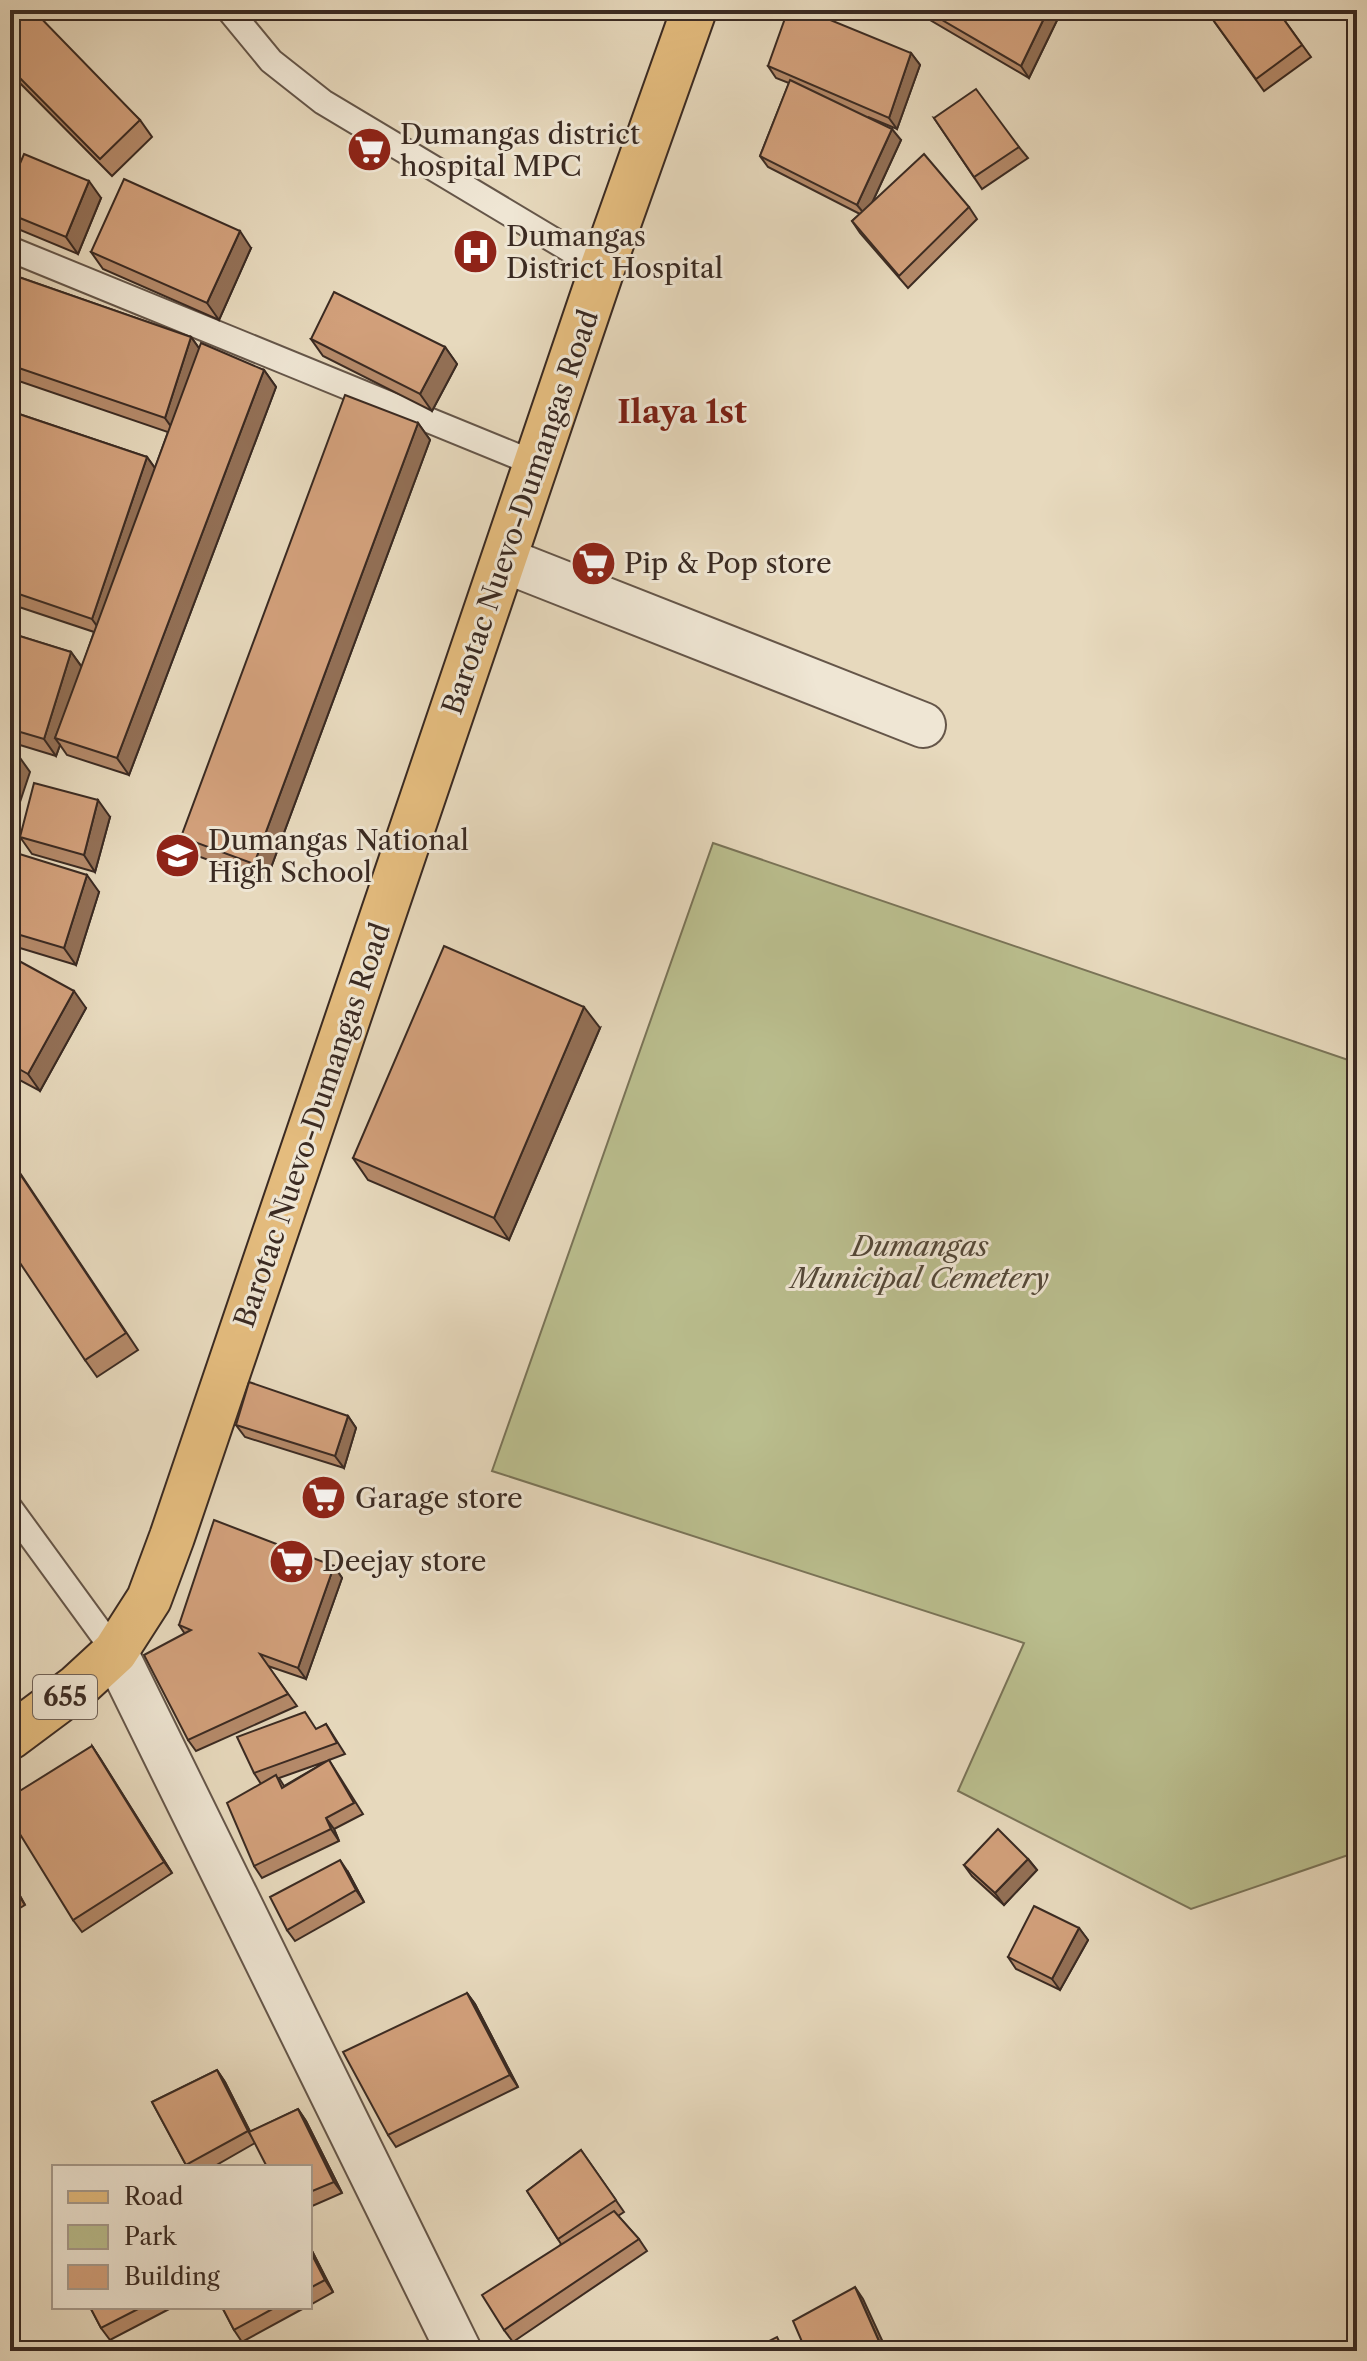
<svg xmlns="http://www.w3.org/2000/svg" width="1367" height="2361" font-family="'Libre Caslon Text',serif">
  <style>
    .green { fill: #babe8e; stroke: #7a7458; stroke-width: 2 }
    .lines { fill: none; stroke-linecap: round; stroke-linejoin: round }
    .service-casing { stroke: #655649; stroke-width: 28 }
    .minor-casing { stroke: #655649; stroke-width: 48 }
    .tertiary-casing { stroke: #655649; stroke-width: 48 }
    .primary-casing { stroke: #3a2a22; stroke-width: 48 }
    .service { stroke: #efe6d4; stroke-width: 24 }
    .minor { stroke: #efe6d4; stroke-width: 44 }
    .tertiary { stroke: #efe6d4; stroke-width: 44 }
    .primary { stroke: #e4bc7e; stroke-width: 44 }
    .wall { fill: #b58a6a; stroke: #3a2a22; stroke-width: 2; fill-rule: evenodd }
    .shaded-wall { fill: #937056; stroke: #3a2a22; stroke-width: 2 }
    .building { fill: #d2a07b; stroke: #3a2a22; stroke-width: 2 }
    .labels { text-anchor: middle; stroke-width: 6; stroke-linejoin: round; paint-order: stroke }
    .shield { fill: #efe6d4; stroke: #706257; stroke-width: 2 }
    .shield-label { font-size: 26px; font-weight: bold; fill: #3a2a22 }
    .poi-label { font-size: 28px; fill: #3a2a22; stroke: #efe6d4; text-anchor: start }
    .street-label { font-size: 28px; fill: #3a2a22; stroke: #efe6d4 }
    .park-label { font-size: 28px; font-style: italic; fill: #544838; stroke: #efe6d4 }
    .quarter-label { font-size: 32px; font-weight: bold; fill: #7a1f14; stroke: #efe6d4 }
  </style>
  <rect width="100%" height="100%" fill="#e7d9bd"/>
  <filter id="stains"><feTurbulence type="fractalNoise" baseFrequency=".0025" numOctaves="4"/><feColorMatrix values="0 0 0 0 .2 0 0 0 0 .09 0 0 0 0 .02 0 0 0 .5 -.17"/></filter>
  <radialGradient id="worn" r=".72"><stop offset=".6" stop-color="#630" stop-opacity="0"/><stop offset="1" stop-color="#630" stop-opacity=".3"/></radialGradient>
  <path class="green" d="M713,843L1357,1063V1852L1191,1909L958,1791L1024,1643L492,1471Z"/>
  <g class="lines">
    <defs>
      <g id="service">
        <path d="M229,10L271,61L323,102L602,269"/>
        <path d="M10,249L536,464"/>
        <path d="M10,1508L115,1652"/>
      </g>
      <path id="minor" d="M504,560L923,725"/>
      <path id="tertiary" d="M115,1652L459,2351"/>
      <path id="primary" d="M10,1737L77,1687L115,1652L149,1599L172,1537L602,269L694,10"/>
    </defs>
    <use href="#service" class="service-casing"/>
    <use href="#minor" class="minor-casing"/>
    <use href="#tertiary" class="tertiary-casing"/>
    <use href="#primary" class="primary-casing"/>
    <use href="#service" class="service"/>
    <use href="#minor" class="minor"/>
    <use href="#tertiary" class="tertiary"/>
    <use href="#primary" class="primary"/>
  </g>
  <g class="wall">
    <path d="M10,10H21L140,120L152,137L112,176L10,73Z"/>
    <path d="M913,10H1062L1029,78Z"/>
    <path d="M1206,10H1277L1311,57L1264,91Z"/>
    <path d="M911,53L920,65L897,129L868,117L901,140L872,203L969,207L977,219L908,288L860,233L852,221L860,214L768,167L760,156L789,83L776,78L768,66Z"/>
    <path d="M934,118L1019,147L1028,158L982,189Z"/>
    <path d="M10,187L101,198L78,254L13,227L10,223Z"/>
    <path d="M251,248L219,320L103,269L91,252Z"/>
    <path d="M10,274L191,337L199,348L264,370L276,387L129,775L67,755L60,745L56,756L10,742V633L71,652L82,667L94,632L10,604V411L147,457L155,468L168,432L10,378Z"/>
    <path d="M311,339L445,347L457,364L432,411L323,356Z"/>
    <path d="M418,423L430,440L266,881L192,854L181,837Z"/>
    <path d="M110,817L95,872L32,854L20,837Z"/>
    <path d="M10,862L99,892L76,965L10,945Z"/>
    <path d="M10,956L86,1008L40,1091L10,1075Z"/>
    <path d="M600,1028L509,1240L368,1180L353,1158Z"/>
    <path d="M10,1158L138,1350L97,1377L85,1360Z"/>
    <path d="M348,1416L356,1428L344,1468L245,1437L236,1425Z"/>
    <path d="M334,1566L342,1578L306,1679L268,1666L297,1706L196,1751L188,1740L185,1634L179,1625Z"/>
    <path d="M326,1724L345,1754L329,1760L363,1814L334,1829L339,1841L262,1878L254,1866L261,1784L254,1773ZM327,1761L284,1786L279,1778Z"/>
    <path d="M92,1746L172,1873L82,1932L73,1920Z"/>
    <path d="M1028,1859L1037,1870L1004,1905L972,1876L964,1865Z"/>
    <path d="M348,1872L364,1902L295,1941L287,1930Z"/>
    <path d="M10,1878L25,1905L10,1914Z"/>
    <path d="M1079,1928L1088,1940L1060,1990L1016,1969L1008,1957Z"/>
    <path d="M467,1993L475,2004L518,2087L396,2147L388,2135Z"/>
    <path d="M217,2070L225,2082L250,2132L298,2109L306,2121L342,2193L310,2207V2167L255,2143L213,2167H187L152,2102Z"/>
    <path d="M581,2150L624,2212L618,2216L639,2239L647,2251L513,2342L504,2330L561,2244L527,2191Z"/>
    <path d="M310,2247L333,2292L310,2305Z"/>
    <path d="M90,2307H173L110,2340L101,2328Z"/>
    <path d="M222,2307H306L242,2342L234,2330Z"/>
  </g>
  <g class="shaded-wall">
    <path d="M1048,10H1062L1029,78L1021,66Z"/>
    <path d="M911,53L920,65L897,129L889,118Z"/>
    <path d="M892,129L901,140L866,216L857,205Z"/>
    <path d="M89,181L101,198L78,254L66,237Z"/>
    <path d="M240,231L251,248L219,320L207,303Z"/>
    <path d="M191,337L203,354L177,435L165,418Z"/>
    <path d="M445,347L457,364L432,411L420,394Z"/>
    <path d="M264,370L276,387L129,775L117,758Z"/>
    <path d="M418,423L430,440L266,881L254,864Z"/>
    <path d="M147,457L159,474L104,636L92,619Z"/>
    <path d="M71,652L83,669L55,738L60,745L56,756L44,739Z"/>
    <path d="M18,755L30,772L10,832V779Z"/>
    <path d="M98,800L110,817L95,872L84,855Z"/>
    <path d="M87,875L99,892L76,965L64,948Z"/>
    <path d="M74,991L86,1008L40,1091L28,1074Z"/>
    <path d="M584,1007L600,1028L509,1240L494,1218Z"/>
    <path d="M348,1416L356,1428L344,1468L335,1456Z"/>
    <path d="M334,1566L342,1578L306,1679L298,1668Z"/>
    <path d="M92,1746L100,1758L172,1873L164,1862Z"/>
    <path d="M326,1818L334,1829L339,1841L331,1829Z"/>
    <path d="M1028,1859L1037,1870L1004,1905L995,1893Z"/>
    <path d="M340,1860L348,1872L364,1902L356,1890Z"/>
    <path d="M10,1878L25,1905L10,1881Z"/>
    <path d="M1079,1928L1088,1940L1060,1990L1052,1979Z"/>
    <path d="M467,1993L475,2004L518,2087L510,2075Z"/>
    <path d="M217,2070L225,2082L256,2143L248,2131Z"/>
    <path d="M298,2109L306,2121L342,2193L334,2182Z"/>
    <path d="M310,2247L333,2292L325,2280L310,2251Z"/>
    <path d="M855,2287L863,2299L887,2351H885L882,2348Z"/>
  </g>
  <g class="building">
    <path d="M25,10H33L140,120L100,159L10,68V24Z"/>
    <path d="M788,10H806L911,53L889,118L768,66Z"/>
    <path d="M925,10H1048L1021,66Z"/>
    <path d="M1206,10H1277L1302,45L1256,79Z"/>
    <path d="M790,80L892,129L857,205L760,156Z"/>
    <path d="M976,89L1019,147L974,177L934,118Z"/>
    <path d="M24,154L89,181L66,237L10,214V187Z"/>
    <path d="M924,154L969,207L899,276L852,221Z"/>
    <path d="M124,179L240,231L207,303L91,252Z"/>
    <path d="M10,274L191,337L165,418L10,365Z"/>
    <path d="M334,292L445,347L420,394L311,339Z"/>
    <path d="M201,343L264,370L117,758L55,738Z"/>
    <path d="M345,395L418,423L254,864L181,837Z"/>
    <path d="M10,411L147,457L92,619L10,591Z"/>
    <path d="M10,633L71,652L44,739L10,729Z"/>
    <path d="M10,752L18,755L10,779Z"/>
    <path d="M34,783L98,800L84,855L20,837Z"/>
    <path d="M13,852L87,875L64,948L10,932V862Z"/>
    <path d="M444,946L584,1007L494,1218L353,1158Z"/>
    <path d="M10,956L74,991L28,1074L10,1064Z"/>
    <path d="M10,1159L126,1333L85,1360L10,1248Z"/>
    <path d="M249,1382L348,1416L335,1456L236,1425Z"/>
    <path d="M214,1520L334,1566L298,1668L260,1654L288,1694L188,1740L144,1655L191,1630L179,1625Z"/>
    <path d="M305,1712L316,1729L326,1724L337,1743L254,1773L237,1737Z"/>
    <path d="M92,1746L164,1862L73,1920L10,1818V1797Z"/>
    <path d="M329,1760L354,1803L326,1818L331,1829L254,1866L227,1803L276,1775L282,1788Z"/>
    <path d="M998,1829L1028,1859L995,1893L964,1865Z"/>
    <path d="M340,1860L356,1890L287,1930L270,1897Z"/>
    <path d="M10,1881L17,1893L10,1897Z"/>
    <path d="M1034,1906L1079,1928L1052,1979L1008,1957Z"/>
    <path d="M467,1993L510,2075L388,2135L343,2052Z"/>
    <path d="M217,2070L248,2131L186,2165L152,2102Z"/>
    <path d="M298,2109L334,2182L310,2192V2167H267L249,2132Z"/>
    <path d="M581,2150L616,2200L558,2239L527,2191Z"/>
    <path d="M614,2211L639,2239L504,2330L482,2295Z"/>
    <path d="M310,2251L325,2280L310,2288Z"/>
    <path d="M855,2287L882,2348L876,2351H806L793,2321Z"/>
    <path d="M90,2307H142L101,2328Z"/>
    <path d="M222,2307H276L234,2330Z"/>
    <path d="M777,2337L784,2351H749Z"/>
  </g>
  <defs>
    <symbol id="supermarket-disc" viewBox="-11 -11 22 22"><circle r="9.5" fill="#8f2418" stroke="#efe6d4"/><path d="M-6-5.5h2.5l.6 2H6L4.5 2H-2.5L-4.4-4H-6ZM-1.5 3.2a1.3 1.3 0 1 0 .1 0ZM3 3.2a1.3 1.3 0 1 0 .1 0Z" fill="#fff"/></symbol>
    <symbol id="hospital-disc" viewBox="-11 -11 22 22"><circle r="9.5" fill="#8f2418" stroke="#efe6d4"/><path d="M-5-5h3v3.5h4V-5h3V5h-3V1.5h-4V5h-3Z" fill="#fff"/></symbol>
    <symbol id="school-disc" viewBox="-11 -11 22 22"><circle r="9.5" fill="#8f2418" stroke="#efe6d4"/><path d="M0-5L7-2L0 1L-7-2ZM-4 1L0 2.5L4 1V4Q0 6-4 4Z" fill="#fff"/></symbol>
  </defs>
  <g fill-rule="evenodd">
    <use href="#supermarket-disc" x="344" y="124" width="51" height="51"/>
    <use href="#hospital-disc" x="450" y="226" width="51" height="51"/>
    <use href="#supermarket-disc" x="568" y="538" width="51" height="51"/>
    <use href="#school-disc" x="152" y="830" width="51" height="51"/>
    <use href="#supermarket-disc" x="298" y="1472" width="51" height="51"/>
    <use href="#supermarket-disc" x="266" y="1536" width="51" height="51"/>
  </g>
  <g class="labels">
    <rect class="shield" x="33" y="1675" width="64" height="44" rx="6"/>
    <g class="shield-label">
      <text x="65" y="1706">655</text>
    </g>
    <g class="poi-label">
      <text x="400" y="144">Dumangas district<tspan x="400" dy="32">hospital MPC</tspan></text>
      <text x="506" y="246">Dumangas<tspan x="506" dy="32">District Hospital</tspan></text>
      <text x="624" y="573">Pip &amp; Pop store</text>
      <text x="208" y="850">Dumangas National<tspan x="208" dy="32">High School</tspan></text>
      <text x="355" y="1508">Garage store</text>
      <text x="322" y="1571">Deejay store</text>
    </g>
    <g class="street-label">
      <text transform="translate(520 512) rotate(-71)" y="10">Barotac Nuevo-Dumangas Road</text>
      <text transform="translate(312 1125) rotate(-71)" y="10">Barotac Nuevo-Dumangas Road</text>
    </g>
    <g class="park-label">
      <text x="920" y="1256">Dumangas<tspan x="920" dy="32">Municipal Cemetery</tspan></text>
    </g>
    <g class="quarter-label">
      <text x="682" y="423">Ilaya 1st</text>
    </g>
  </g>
  <rect width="1367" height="2361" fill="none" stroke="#e7d9bd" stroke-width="40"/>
  <rect x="12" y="12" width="1343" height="2337" fill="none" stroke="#3a2a22" stroke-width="4"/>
  <rect x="20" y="20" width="1327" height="2321" fill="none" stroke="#3a2a22" stroke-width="2"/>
  <rect x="52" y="2165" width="260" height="144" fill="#efe6d4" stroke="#a79b8d" stroke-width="2"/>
  <rect x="68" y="2191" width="40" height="12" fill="#e4bc7e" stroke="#a79b8d" stroke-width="2"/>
  <text x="124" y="2205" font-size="24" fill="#3a2a22">Road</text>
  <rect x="68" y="2225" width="40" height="24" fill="#babe8e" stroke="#a79b8d" stroke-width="2"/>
  <text x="124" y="2245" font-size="24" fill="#3a2a22">Park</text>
  <rect x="68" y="2265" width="40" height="24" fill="#d2a07b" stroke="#a79b8d" stroke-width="2"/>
  <text x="124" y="2285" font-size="24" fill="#3a2a22">Building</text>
  <rect width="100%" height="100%" filter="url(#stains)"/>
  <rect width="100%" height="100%" fill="url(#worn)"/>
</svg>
